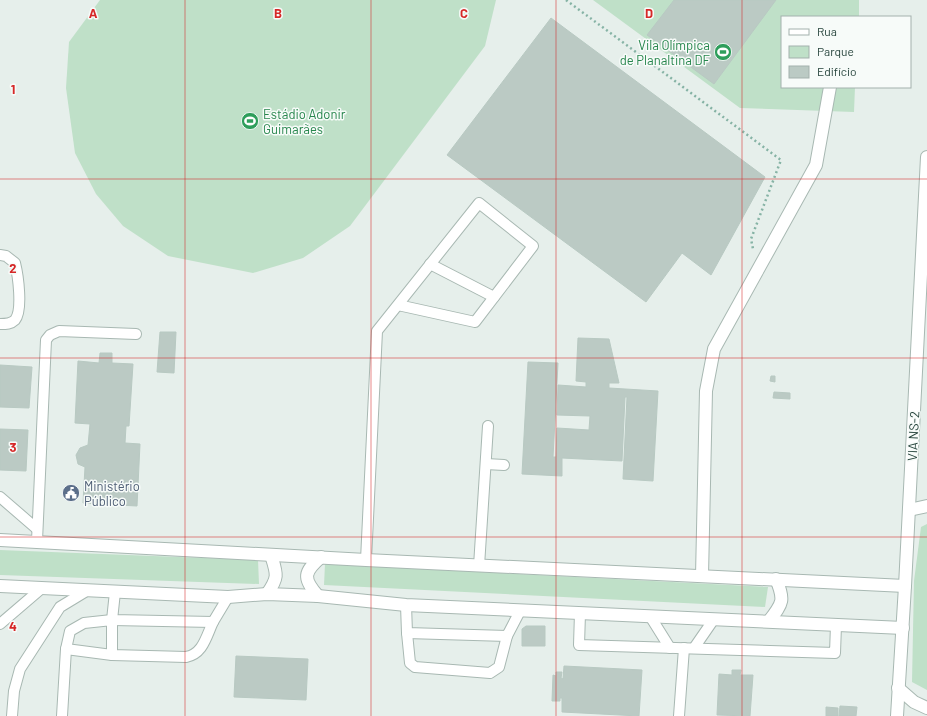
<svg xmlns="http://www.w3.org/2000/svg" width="927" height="716" font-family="Barlow,sans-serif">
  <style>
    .green { fill: #bfe0c8 }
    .building { fill: #bbcac4; stroke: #b8c9c2 }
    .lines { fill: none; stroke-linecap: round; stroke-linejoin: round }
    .service-casing { stroke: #a8b8b2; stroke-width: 12 }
    .minor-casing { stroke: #a8b8b2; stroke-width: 14 }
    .tertiary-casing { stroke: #a8b8b2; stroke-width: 14 }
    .path { stroke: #86b3a5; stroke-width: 2.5; stroke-dasharray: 2 3; stroke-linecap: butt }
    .service { stroke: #fff; stroke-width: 10 }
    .minor { stroke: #fff; stroke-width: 12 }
    .tertiary { stroke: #fff; stroke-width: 12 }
    .grid { fill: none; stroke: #d62828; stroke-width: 1; stroke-opacity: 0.55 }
    .labels { text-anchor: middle; stroke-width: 3; stroke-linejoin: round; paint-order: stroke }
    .leisure-label { font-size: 13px; fill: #27864d; stroke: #f7fbf9; text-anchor: end }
    .street-label { font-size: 13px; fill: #24423a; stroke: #f7fbf9 }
    .service-label { font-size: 13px; fill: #4e5e75; stroke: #f7fbf9; text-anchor: start }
    .grid-label { font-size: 13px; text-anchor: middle; font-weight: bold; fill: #d62828; stroke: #f7fbf9; stroke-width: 3; stroke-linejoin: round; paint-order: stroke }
  </style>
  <rect width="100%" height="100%" fill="#e6efeb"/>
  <g class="green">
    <path d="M100,0H496L485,46L350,226L303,258L253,273L168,256L123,226L96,194L75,153L66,88L69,42Z"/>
    <path d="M593,0H859V17H782V87H855L854,112L740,108Z"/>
    <path d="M927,524V690L912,682L914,581L921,527Z"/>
    <path d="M0,550L258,560L259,584L0,575Z"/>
    <path d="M325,564L768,587L765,607L324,585Z"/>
  </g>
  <g class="building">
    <path d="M674,0H776L714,84L647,35Z"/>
    <path d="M551,18L765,177L711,275L682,253L646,302L447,155Z"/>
    <path d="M160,332H176L174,373L157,372Z"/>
    <path d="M578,338L609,339L619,383H609V388L658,391L653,481L623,479L627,397H625L622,461L562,458V476L522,474L528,362L558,363L553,457H556L557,428L589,430L590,416L557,415L558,385L586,387V382L576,381Z"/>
    <path d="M100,353H112V363L133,364L129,426H126L125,443L140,444L137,506L83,503L85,467L78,464L76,455L80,448L88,445L90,424L75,423L78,361L99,363Z"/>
    <path d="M0,365L32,367L29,408L0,407Z"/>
    <path d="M771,376H775V382L770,381Z"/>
    <path d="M774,392L790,393V399L773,398Z"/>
    <path d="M0,429L28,430L26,471L0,470Z"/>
    <path d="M526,626H545V646H522V629Z"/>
    <path d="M236,656L308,659L306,700L234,697Z"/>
    <path d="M564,666L642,670L639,716L562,712V698H560V701H552L553,675L556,676V672H562L561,678L563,679Z"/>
    <path d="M732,670H741L740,675H753L750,716L717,715L719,674L732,675Z"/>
    <path d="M840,706L857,707L856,716H839Z"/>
    <path d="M826,707L838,708V716H826Z"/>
  </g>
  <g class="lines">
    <defs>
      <g id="service">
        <path d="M0,255L6,256L15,263C18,275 23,310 15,320C11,324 6,324 0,324"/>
        <path d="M430,264L494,297"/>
        <path d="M486,464L504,465"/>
        <path d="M0,497L37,529"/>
        <path d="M37,541L46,340L50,335L59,331L136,334"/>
        <path d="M366,560L377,331L479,203L533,246L475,322L398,305"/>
        <path d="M479,566L488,426"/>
        <path d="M115,592L112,620L213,622L228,597"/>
        <path d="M406,605L407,633L507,636L520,611"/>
        <path d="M580,613L579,645L835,653L836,625"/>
        <path d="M650,616L670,648"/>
        <path d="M0,624L42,588"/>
        <path d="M407,633L410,663L415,667L490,673L499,667L507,636"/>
        <path d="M694,648L714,619"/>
        <path d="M66,649L112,655L186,657C203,654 206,637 213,622"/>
        <path d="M12,716L14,691L20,669L60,607L88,590"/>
        <path d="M62,716L66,649L70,631L84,623L112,620V655"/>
        <path d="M679,716L684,648"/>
      </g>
      <path id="minor" d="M702,576L706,391L714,349L816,165L830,87"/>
      <g id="tertiary">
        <path d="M909,510L927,506"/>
        <path d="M0,540L366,560L905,586"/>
        <path d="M0,586L228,597L267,594L318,596L406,605L903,628"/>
        <path d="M267,594C279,577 277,574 271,555"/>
        <path d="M318,596C302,578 304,572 321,557"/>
        <path d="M769,621C783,603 785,600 776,579"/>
        <path d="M898,688L914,702L927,708"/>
        <path d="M897,716L905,586L927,157"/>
      </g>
    </defs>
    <use href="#service" class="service-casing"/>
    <use href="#minor" class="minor-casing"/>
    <use href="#tertiary" class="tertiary-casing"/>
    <path class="path" d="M566,0L781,160L751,239L753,249"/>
    <use href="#service" class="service"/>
    <use href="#minor" class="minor"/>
    <use href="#tertiary" class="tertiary"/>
  </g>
  <path class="grid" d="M185,0V716M371,0V716M556,0V716M742,0V716M0,179H927M0,358H927M0,537H927"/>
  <defs>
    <symbol id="stadium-disc" viewBox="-11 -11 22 22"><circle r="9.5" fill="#2e9e5b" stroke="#f7fbf9"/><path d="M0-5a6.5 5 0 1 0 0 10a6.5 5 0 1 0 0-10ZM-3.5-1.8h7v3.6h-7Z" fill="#fff"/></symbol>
    <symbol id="civic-disc" viewBox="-11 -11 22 22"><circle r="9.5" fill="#5c6f8a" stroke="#f7fbf9"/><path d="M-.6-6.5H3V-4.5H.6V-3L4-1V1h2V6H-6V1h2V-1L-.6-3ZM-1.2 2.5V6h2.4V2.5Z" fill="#fff"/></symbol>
  </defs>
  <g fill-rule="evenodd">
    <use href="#stadium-disc" x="713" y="42" width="20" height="20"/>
    <use href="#stadium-disc" x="240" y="111" width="20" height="20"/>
    <use href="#civic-disc" x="61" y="483" width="20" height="20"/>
  </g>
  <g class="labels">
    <g class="leisure-label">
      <text x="710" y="50">Vila Olímpica<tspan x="710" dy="15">de Planaltina DF</tspan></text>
      <text x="263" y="119" text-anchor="start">Estádio Adonir<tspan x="263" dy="15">Guimarães</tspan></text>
    </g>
    <g class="street-label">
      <text transform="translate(913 436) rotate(-87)" y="5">VIA NS-2</text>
    </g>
    <g class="service-label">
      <text x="84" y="491">Ministério<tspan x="84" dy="15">Público</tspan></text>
    </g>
  </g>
  <g class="grid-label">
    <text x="93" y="18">A</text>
    <text x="278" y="18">B</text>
    <text x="464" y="18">C</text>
    <text x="649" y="18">D</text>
    <text x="13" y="94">1</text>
    <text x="13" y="273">2</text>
    <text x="13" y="452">3</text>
    <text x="13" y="631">4</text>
  </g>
  <rect x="781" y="16" width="130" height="72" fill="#f7fbf9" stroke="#a3b1ad"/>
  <rect x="789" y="29" width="20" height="6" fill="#ffffff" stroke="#a3b1ad"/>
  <text x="817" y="36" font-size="12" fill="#24423a">Rua</text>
  <rect x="789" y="46" width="20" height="12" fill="#bfe0c8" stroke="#a3b1ad"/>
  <text x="817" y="56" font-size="12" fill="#24423a">Parque</text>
  <rect x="789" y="66" width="20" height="12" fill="#bbcac4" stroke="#a3b1ad"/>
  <text x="817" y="76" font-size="12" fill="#24423a">Edifício</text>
</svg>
